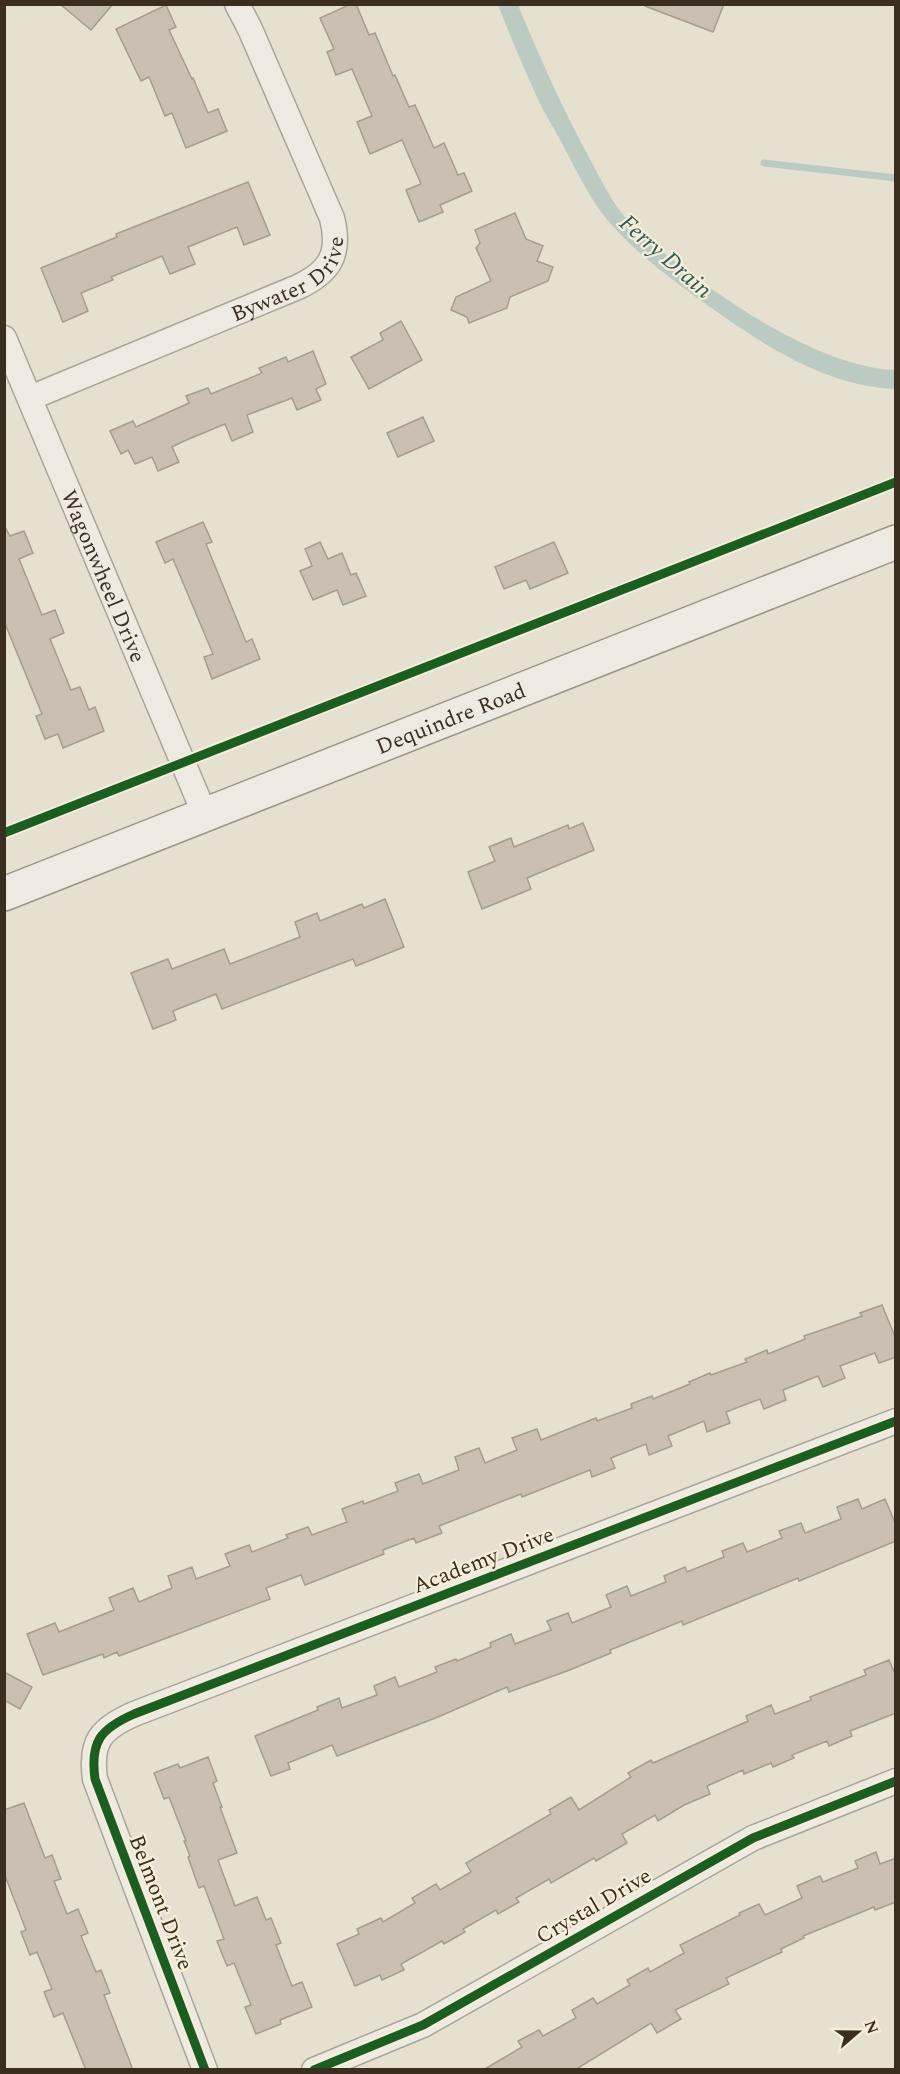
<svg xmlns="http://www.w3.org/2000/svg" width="900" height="2074" font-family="Spectral,serif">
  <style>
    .water { fill: #bbcbc2 }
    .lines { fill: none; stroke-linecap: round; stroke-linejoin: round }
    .stream { stroke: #bbcbc2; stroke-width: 7 }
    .building { fill: #c9bfb2; stroke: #a69c90; stroke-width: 1.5 }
    .minor-casing { stroke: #aba599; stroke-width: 27 }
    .secondary-casing { stroke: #9b958a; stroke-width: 36 }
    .minor { stroke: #eeeae2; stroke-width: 24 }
    .secondary { stroke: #eeeae2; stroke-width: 33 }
    .cycleway-casing { stroke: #f5eed8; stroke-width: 13 }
    .cycleway { stroke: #1b5e20; stroke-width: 9 }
    .labels { text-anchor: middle; stroke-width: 4.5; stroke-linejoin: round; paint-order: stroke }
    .street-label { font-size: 22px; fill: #3a2e21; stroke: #f5eed8 }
    .water-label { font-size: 24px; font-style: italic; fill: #315a58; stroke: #f5eed8 }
  </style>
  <rect width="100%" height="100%" fill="#e6e0d1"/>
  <path class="water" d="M498,5H518C540,58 563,110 591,161C600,178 609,196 621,212C636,231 656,246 674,261C731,305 822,367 895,370V389C821,386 754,339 696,297C662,272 627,246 601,212C587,192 576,170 565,149C556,131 545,115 537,97C523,67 510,35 498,5Z"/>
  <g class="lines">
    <path class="stream" d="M764,163L896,178"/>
  </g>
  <g class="building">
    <path d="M60,4H113L91,30Z"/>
    <path d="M351,4H356L369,35L375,33L393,76L395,75L409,107L415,105L434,148L444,143L458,175L464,173L472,191L440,205L443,212L419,222L406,190L421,184L402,140L370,154L357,122L372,116L352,69L336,75L327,52L334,49L320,18Z"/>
    <path d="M646,4H724L713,32L645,6Z"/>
    <path d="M166,5L176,27L169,30L192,79L193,78L208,113L218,109L227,131L186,148L172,113L165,116L149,77L141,81L116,29Z"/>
    <path d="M248,182L270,235L244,245L237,227L188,247L195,264L170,274L162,256L111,277L113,280L81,293L88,311L63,322L41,268L117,237L116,234Z"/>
    <path d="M515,213L526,239L543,246L537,261L553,267L548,281L510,297L507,308L469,323L467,317L451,310L456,297L491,281L476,248L480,243L475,230Z"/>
    <path d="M401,321L422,360L369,389L351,357L383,340L380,333Z"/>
    <path d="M313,351L326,384L316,389L321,400L297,410L292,398L247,415L253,432L232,441L225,424L184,441L172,447L179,462L158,471L152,457L135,464L128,450L121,454L110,431L133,421L136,427L189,403L186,396L208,388L211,394L262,373L259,368L286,357L288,362Z"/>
    <path d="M423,417L434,441L398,457L387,433Z"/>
    <path d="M203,522L212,542L206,544L246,642L252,639L260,659L212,679L204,657L213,654L173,559L165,563L156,542Z"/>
    <path d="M4,525L10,536L24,531L33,553L19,559L42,615L55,610L64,633L50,639L71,690L80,687L89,710L95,707L104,731L63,748L58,734L45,739L36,716L42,714L4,621Z"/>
    <path d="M320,542L328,559L342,553L351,575L356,573L366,596L343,605L337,590L313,600L300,571L312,566L305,549Z"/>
    <path d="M554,542L568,573L530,589L526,580L504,589L495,567Z"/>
    <path d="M583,823L594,850L527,878L531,889L482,909L468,872L495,861L489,847L511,838L514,847L568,825L569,829Z"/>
    <path d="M385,899L404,947L356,966L353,959L222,1009L216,994L173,1011L176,1020L153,1029L131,973L168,959L172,969L224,949L230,964L300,937L295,922L317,913L320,921L362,904L364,908Z"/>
    <path d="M882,1305L896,1339V1357L879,1363L875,1353L840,1366L845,1378L823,1387L818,1376L783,1390L786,1400L764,1409L760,1399L726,1412L730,1423L707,1432L704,1421L668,1436L672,1446L649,1455L646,1444L611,1458L615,1468L592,1477L590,1470L522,1497L521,1494L439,1526L442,1533L416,1543L414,1538L383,1550L384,1554L305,1585L301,1575L266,1588L270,1599L119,1656L117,1652L104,1658L103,1654L43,1675L27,1634L55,1623L59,1632L114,1610L109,1598L133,1588L139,1602L172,1588L168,1576L192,1567L196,1579L230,1566L225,1554L249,1545L252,1552L288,1538L286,1535L308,1527L312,1535L347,1522L342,1509L363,1501L364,1504L398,1491L395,1483L419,1474L423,1484L459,1470L455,1457L479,1448L485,1463L517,1450L512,1438L537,1429L541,1440L596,1418L597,1421L632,1408L631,1404L652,1396L653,1399L690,1384L689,1382L710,1373L711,1375L747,1362L745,1359L767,1350L768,1354L805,1339L804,1336L862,1316L860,1313Z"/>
    <path d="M858,1499L862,1509L885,1499L896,1525V1541L799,1581L798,1578L683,1625L682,1621L610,1650L611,1653L567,1671L509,1692L507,1687L438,1717L337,1756L332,1745L288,1763L290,1769L271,1776L255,1736L318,1710L317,1707L339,1698L342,1708L377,1695L374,1686L395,1677L399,1687L437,1672L435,1667L456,1659L457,1661L491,1647L490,1643L511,1634L515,1644L551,1630L547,1621L568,1613L572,1623L611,1607L606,1595L627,1586L631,1596L666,1582L664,1576L685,1567L687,1572L724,1557L722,1551L743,1543L747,1552L782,1538L779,1531L801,1523L805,1533L841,1519L837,1507Z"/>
    <path d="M889,1660L896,1676V1713L850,1731L852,1736L829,1746L827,1741L792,1755L794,1758L773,1767L771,1763L744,1774L743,1770L707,1786L710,1794L684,1805L658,1821L655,1815L622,1834L627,1843L596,1861L594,1858L551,1883L549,1879L516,1898L519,1902L498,1914L496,1910L463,1929L465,1932L444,1944L442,1941L401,1964L404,1970L382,1980L380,1975L355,1986L337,1944L359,1934L357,1929L381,1918L383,1922L415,1903L412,1898L436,1884L440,1890L471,1872L466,1863L551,1814L549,1810L571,1797L579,1810L631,1777L628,1773L651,1760L653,1763L748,1721L746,1716L771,1705L775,1714L811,1700L810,1697L866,1675L864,1670Z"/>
    <path d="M4,1672L32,1687L20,1709L4,1700Z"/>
    <path d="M208,1757L217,1781L213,1783L222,1807H220L237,1853L218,1860L235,1906L257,1897L266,1920L271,1918L281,1943L276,1945L292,1986L302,1982L312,2007L280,2020L281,2024L256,2034L245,2007L251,2005L234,1963L227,1966L217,1941L224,1939L204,1886L199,1888L188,1857L190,1856L184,1841H186L169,1797L164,1799L154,1773L178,1764L180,1768Z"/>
    <path d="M24,1803L45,1858L52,1855L61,1879L54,1881L67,1914L78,1909L88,1933L81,1936L96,1972L101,1970L110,1993L104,1995L133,2070H86L63,2013L54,2017L44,1992L52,1989L37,1952L30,1955L21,1932L26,1930L4,1873V1810Z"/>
    <path d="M876,1852L880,1864L896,1858V1902L875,1910L874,1907L803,1936L804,1938L781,1949L782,1952L726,1978L729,1984L675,2010L681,2019L657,2033L651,2023L575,2070H483L522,2047L518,2041L539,2030L543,2036L576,2018L572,2010L593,1998L597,2004L630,1985L627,1980L648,1968L650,1972L684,1953L680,1945L740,1915L739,1913L759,1904L765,1915L802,1898L797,1886L820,1876L823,1882L858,1868L855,1861Z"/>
  </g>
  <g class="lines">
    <defs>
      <g id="minor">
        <path id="s1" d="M4,338L205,815"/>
        <path id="s2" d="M30,398L298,287C330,272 341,254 332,218L250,29L237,4"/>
        <path d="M205,2070L95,1779C90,1742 100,1729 134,1714L896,1421"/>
        <path d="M314,2070L423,2025L753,1838L896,1781"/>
      </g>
      <g id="secondary">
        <path id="s3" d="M4,894L896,542"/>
      </g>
    </defs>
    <use href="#minor" class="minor-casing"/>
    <use href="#secondary" class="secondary-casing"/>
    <use href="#minor" class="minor"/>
    <use href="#secondary" class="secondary"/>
    <defs>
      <g id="cycleway">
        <path d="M4,833L896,482"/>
        <path d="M205,2070L95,1779C90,1742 100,1729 134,1714L896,1421"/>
        <path d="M314,2070L423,2025L753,1838L896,1781"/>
      </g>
    </defs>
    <use href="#cycleway" class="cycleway-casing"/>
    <use href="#cycleway" class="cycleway"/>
  </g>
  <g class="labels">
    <g class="street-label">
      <text dy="8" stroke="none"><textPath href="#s2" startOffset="288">Bywater Drive</textPath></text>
      <text dy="8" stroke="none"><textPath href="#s1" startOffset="258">Wagonwheel Drive</textPath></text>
      <text dy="8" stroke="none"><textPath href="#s3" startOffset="480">Dequindre Road</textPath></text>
      <text transform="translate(483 1559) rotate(-21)" y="8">Academy Drive</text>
      <text transform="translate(162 1902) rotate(69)" y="8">Belmont Drive</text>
      <text transform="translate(593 1905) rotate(-30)" y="8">Crystal Drive</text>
    </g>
    <g class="water-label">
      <text transform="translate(666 256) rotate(41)" y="8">Ferry Drain</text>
    </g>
  </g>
  <rect width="900" height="2074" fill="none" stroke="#3a2e21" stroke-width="12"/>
  <g transform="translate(858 2032) rotate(70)" stroke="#f5eed8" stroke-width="4.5" paint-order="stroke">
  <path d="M0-4.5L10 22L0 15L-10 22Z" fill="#3a2e21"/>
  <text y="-9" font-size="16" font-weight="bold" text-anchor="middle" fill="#3a2e21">N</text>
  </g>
</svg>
